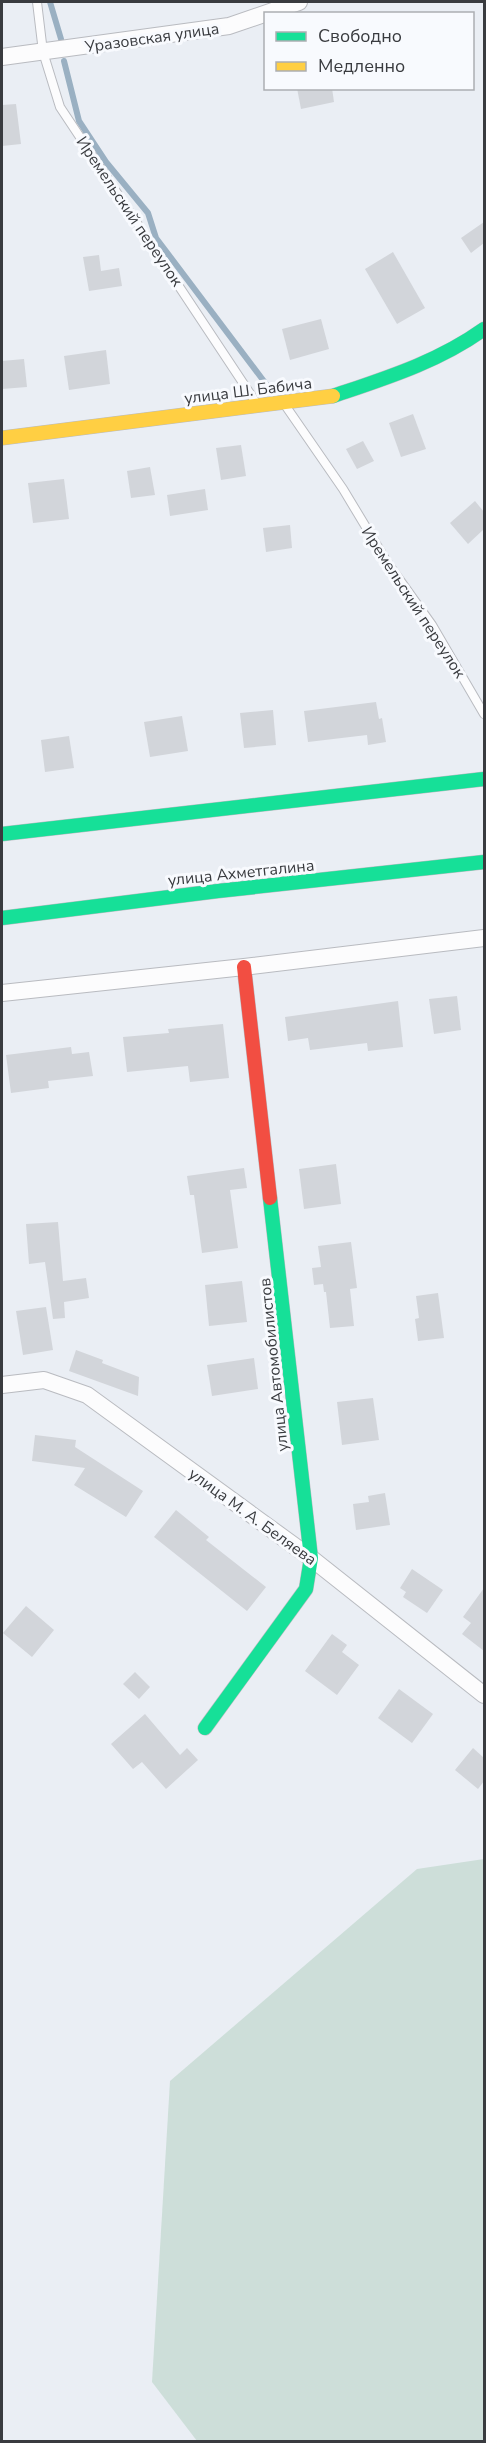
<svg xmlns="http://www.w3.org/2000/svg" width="486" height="2443" font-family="'Nunito Sans',sans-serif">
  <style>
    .green { fill: #cdded9 }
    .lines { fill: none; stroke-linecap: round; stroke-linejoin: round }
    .stream { stroke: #9ab0c2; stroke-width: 6 }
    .building { fill: #d2d5da }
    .lane-casing { stroke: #b9bbc0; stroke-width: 10 }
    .street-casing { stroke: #b9bbc0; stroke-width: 18 }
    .fast-casing { stroke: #b9bbc0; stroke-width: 15 }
    .slow-casing { stroke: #b9bbc0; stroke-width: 15 }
    .jam-casing { stroke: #b9bbc0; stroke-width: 15 }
    .lane { stroke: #fcfcfd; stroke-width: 8 }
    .street { stroke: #fcfcfd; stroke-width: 16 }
    .fast { stroke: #16e098; stroke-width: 14 }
    .slow { stroke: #ffcf43; stroke-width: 14 }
    .jam { stroke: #f24e42; stroke-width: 14 }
    .labels { text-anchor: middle; stroke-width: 6; stroke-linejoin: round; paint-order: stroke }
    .street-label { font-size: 16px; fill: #393b3f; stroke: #f8fafe }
  </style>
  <rect width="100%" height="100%" fill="#eaeef4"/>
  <path class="green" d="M484,1859V2441H197L152,2382L170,2081L417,1869Z"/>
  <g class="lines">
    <g class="stream">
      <path d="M50,2L61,39"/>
      <path d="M64,61L79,121L106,162L148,213L156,238L266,384"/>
    </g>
  </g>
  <g class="building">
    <path d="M297,88H332L334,102L301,109Z"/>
    <path d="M16,104L21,144L2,146V105Z"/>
    <path d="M484,222V243L471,253L461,238Z"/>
    <path d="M393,252L425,308L397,324L365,269Z"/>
    <path d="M99,255L101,271L119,268L122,286L89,291L83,257Z"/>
    <path d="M321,319L329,349L290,360L282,329Z"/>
    <path d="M106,350L110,384L69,390L64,356Z"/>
    <path d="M24,359L27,387L2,389V361Z"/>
    <path d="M413,414L426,449L401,457L389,423Z"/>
    <path d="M363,441L374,461L357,469L346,449Z"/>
    <path d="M241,445L246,476L221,480L216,448Z"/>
    <path d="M150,467L155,495L131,498L127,471Z"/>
    <path d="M64,479L69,519L33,523L28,483Z"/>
    <path d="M205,489L208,510L170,516L167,495Z"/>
    <path d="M475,501L484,512V529L468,544L450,523Z"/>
    <path d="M290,525L292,548L266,552L263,528Z"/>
    <path d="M376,702L379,719L382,718L386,742L368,745L367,735L308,742L304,711Z"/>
    <path d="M273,710L276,745L244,748L240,713Z"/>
    <path d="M182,716L188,751L150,757L144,722Z"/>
    <path d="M69,736L74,768L45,772L41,740Z"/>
    <path d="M457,996L461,1030L434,1034L429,999Z"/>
    <path d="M398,1001L403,1047L368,1051L367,1043L310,1050L308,1038L288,1041L285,1017Z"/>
    <path d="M223,1024L229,1078L190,1082L188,1066L127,1072L123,1037L169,1033L168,1029Z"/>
    <path d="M71,1047L72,1054L89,1052L93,1076L48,1081L49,1088L11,1093L6,1055Z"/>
    <path d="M336,1164L341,1204L304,1209L299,1169Z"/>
    <path d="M244,1168L247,1188L230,1190L238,1248L202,1253L194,1195H190L187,1176Z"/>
    <path d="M58,1222L63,1281L86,1278L89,1298L64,1302L65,1318L53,1319L45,1262L29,1264L26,1224Z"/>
    <path d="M351,1242L357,1288L350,1289L354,1326L330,1328L326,1292H324L323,1284L314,1285L312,1268L321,1267L318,1246Z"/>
    <path d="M242,1281L247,1322L209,1326L205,1285Z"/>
    <path d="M438,1293L444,1338L418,1341L415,1319L419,1318L416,1296Z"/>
    <path d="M46,1307L53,1350L23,1355L16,1311Z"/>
    <path d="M76,1350L103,1360L102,1363L139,1377L138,1396L69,1371Z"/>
    <path d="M254,1358L258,1389L212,1396L207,1365Z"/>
    <path d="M373,1398L379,1440L342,1445L337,1402Z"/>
    <path d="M35,1435L76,1440L75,1447L143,1491L126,1517L74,1485L85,1468L32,1461Z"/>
    <path d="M385,1493L390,1525L356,1530L353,1504L369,1502L368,1496Z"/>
    <path d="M176,1510L209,1537L206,1540L266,1587L247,1611L154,1537Z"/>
    <path d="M412,1569L443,1590L427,1613L403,1597L406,1592L400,1588Z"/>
    <path d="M484,1588V1651L462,1634L471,1623L463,1617Z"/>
    <path d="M26,1606L54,1630L32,1657L3,1633Z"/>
    <path d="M332,1634L347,1645L342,1652L359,1665L337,1695L305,1671Z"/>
    <path d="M135,1672L150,1687L139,1699L123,1684Z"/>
    <path d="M399,1689L433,1714L412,1743L378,1718Z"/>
    <path d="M145,1714L180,1755L187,1748L198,1760L166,1789L142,1762L133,1769L111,1744Z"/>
    <path d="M473,1748L484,1758V1781L478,1789L455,1770Z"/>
  </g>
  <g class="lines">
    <defs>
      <g id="lane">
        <path d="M37,2L43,52L60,107L257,404"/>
        <path d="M285,405L343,489L387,562L432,625L484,714"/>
      </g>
      <g id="street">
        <path d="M2,57L229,26L299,2"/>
        <path d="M2,993L244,967L484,938"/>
        <path d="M2,1385L44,1380L87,1395L311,1558L484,1695"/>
      </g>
      <g id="fast">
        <path d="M333,396C386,378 438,362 484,329"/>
        <path d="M2,834L484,779"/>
        <path d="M2,918L218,891L484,862"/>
        <path d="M205,1728L306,1589L311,1558L270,1198"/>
      </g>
      <path id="slow" d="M2,438L333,396"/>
      <path id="jam" d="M244,967L270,1198"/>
    </defs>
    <use href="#lane" class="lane-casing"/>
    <use href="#street" class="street-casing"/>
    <use href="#fast" class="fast-casing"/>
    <use href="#slow" class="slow-casing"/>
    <use href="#jam" class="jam-casing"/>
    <use href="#lane" class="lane"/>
    <use href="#street" class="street"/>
    <use href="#fast" class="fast"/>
    <use href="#slow" class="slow"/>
    <use href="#jam" class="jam"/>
  </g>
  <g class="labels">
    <g class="street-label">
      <text transform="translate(152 37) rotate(-8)" y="6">Уразовская улица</text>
      <text transform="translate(130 211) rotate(56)" y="6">Иремельский переулок</text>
      <text transform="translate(248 390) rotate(-7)" y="6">улица Ш. Бабича</text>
      <text transform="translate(414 602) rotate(57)" y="6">Иремельский переулок</text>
      <text transform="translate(241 872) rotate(-6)" y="6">улица Ахметгалина</text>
      <text transform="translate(273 1365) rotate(-96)" y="6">улица Автомобилистов</text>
      <text transform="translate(253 1516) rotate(36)" y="6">улица М. А. Беляева</text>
    </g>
  </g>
  <rect width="486" height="2443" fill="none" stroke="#393b3f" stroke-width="6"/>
  <rect x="264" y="12" width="210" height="78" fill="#f8fafe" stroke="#acaeb2" stroke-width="1.5"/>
  <rect x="276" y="32" width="30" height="9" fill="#16e098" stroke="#acaeb2" stroke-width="1.5"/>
  <text x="318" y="42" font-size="18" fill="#393b3f">Свободно</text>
  <rect x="276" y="62" width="30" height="9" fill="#ffcf43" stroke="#acaeb2" stroke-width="1.5"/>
  <text x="318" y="72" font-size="18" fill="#393b3f">Медленно</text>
</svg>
